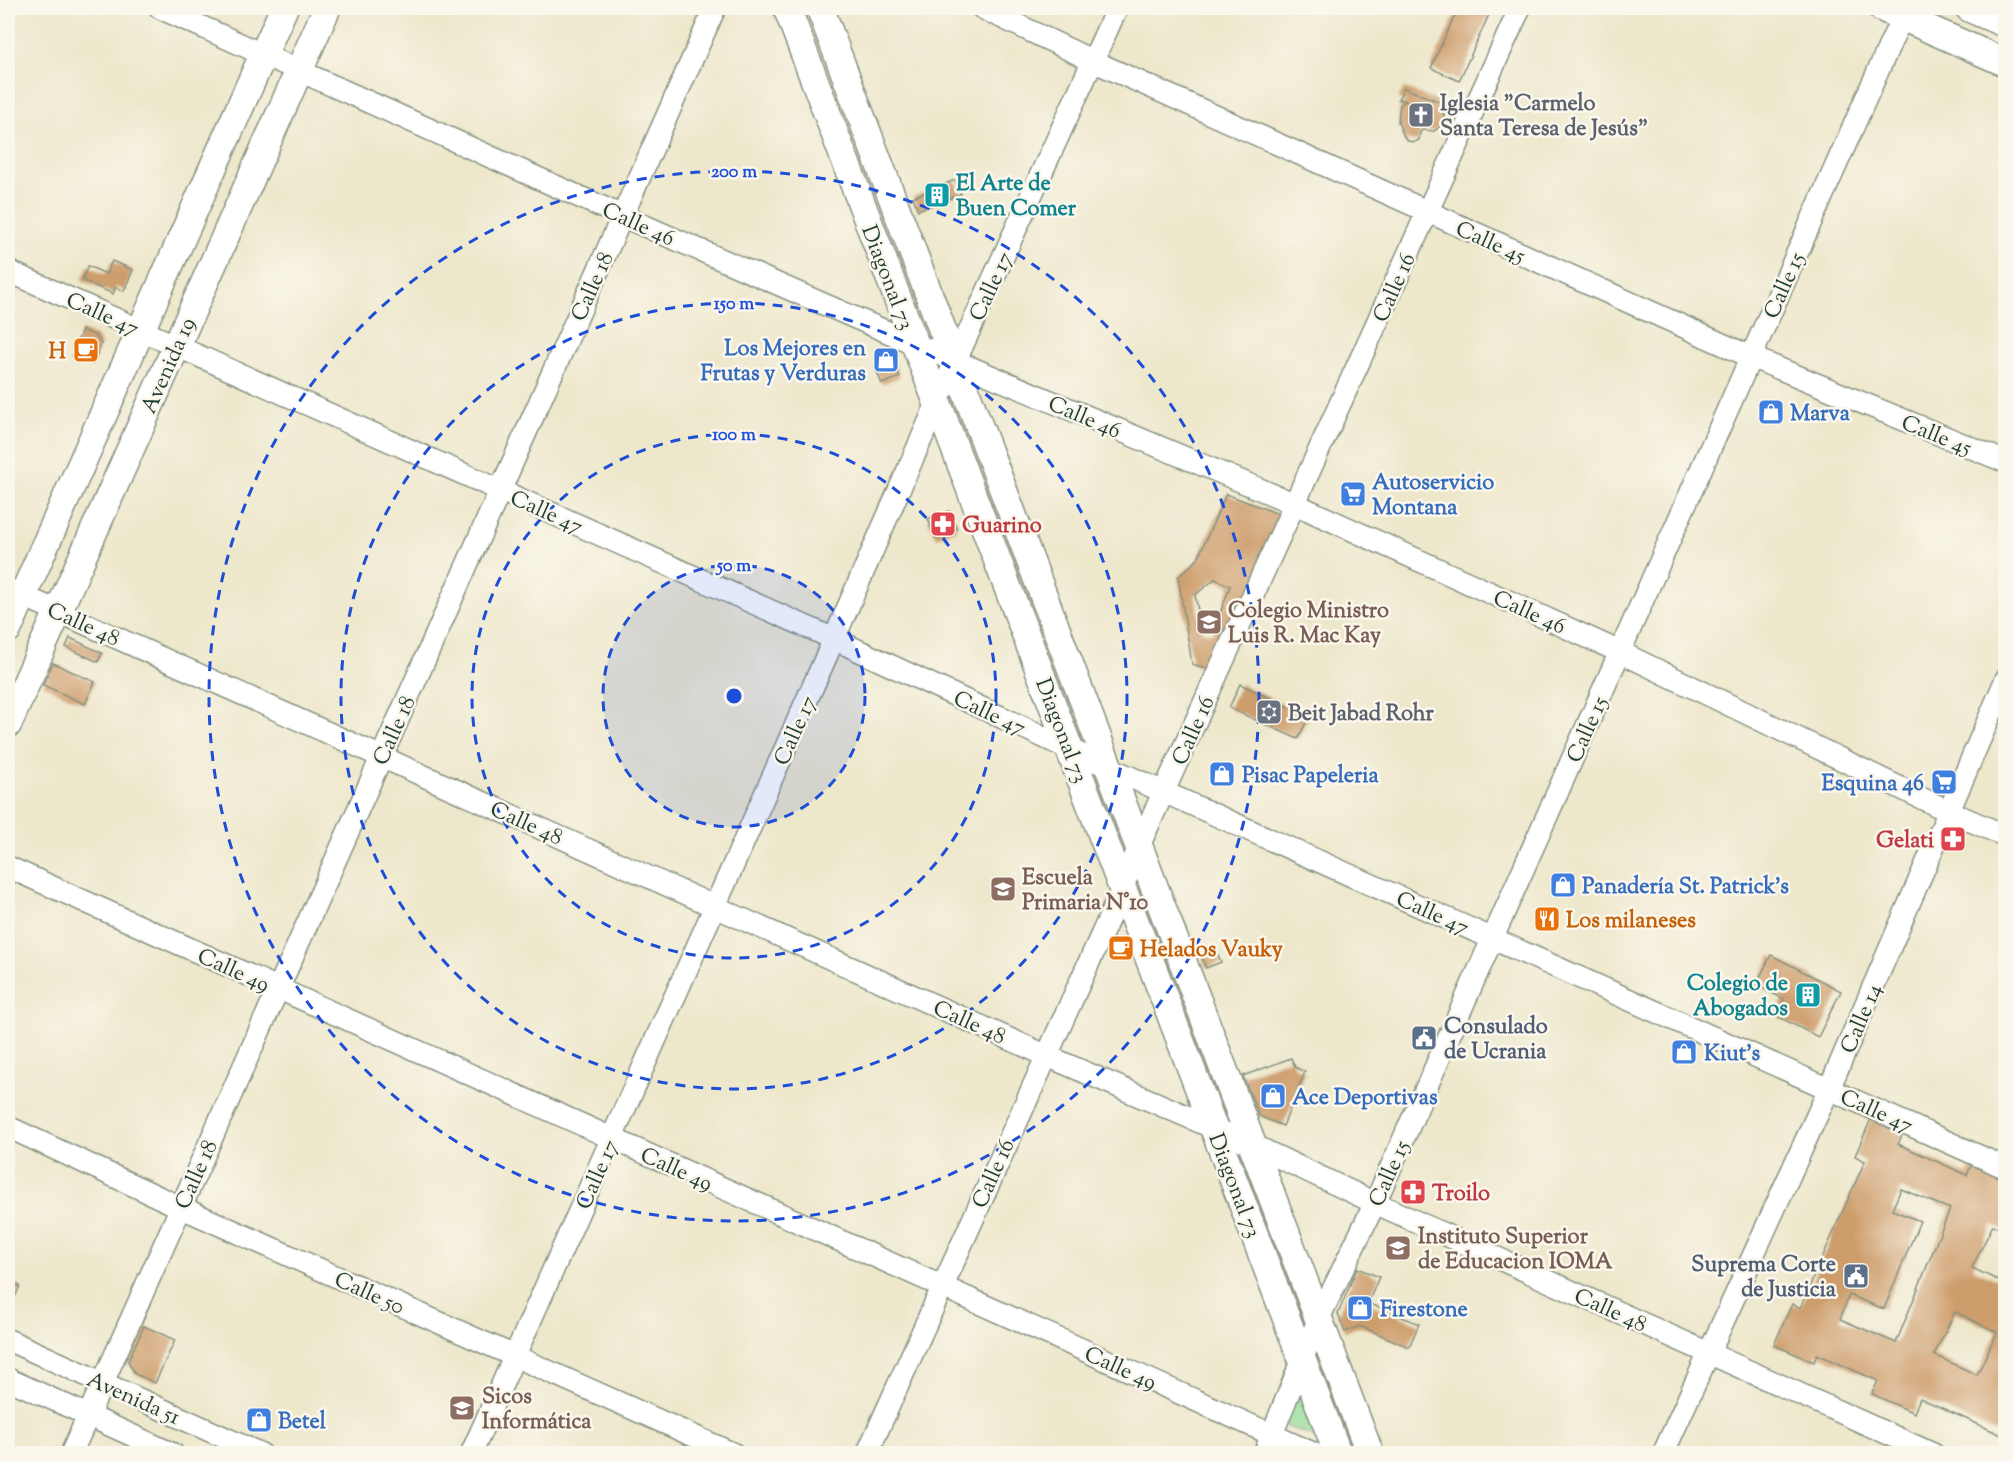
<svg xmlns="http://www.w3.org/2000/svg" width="2013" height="1461" font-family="'Sorts Mill Goudy',serif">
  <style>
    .green { fill: #94dc97; stroke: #5a8c66; stroke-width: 1.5 }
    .building { fill: #cd9d6c; fill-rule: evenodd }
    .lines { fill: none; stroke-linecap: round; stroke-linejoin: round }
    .minor-casing { stroke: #869280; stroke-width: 24 }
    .major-casing { stroke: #869280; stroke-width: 30 }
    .minor { stroke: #fff; stroke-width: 21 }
    .major { stroke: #fff; stroke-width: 27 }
    .ring { fill: none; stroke: #1d4ed8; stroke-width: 3; stroke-dasharray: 10 8 }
    .labels { text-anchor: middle; stroke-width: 5; stroke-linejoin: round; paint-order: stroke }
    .worship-label { font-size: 22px; font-weight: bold; fill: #5b616d; stroke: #fbf7ec; text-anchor: start }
    .culture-label { font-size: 22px; font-weight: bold; fill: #0d838f; stroke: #fbf7ec; text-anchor: start }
    .street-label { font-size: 22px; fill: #1f3d34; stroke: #fbf7ec }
    .shop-label { font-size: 22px; font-weight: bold; fill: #366cbe; stroke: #fbf7ec; text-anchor: start }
    .food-label { font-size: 22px; font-weight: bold; fill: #c56008; stroke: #fbf7ec; text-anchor: start }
    .health-label { font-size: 22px; font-weight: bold; fill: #be3a42; stroke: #fbf7ec; text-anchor: start }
    .education-label { font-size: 22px; font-weight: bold; fill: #785e54; stroke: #fbf7ec; text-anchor: start }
    .service-label { font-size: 22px; font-weight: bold; fill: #4e5e75; stroke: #fbf7ec; text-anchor: start }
    .centre { fill: #1d4ed8; stroke: #fbf7ec; stroke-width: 3 }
    .ring-label { font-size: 18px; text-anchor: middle; font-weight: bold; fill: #1d4ed8; stroke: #fbf7ec; stroke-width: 5; stroke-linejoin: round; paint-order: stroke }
  </style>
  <rect width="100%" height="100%" fill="#fbf7ec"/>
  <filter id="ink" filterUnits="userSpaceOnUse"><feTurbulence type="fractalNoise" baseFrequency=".0167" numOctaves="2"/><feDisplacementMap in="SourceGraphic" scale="12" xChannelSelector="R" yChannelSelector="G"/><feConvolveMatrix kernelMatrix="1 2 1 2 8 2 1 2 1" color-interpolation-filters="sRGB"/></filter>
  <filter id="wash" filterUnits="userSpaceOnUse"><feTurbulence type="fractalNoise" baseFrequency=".008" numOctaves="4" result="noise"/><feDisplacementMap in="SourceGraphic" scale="24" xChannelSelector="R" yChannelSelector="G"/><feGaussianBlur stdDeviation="1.35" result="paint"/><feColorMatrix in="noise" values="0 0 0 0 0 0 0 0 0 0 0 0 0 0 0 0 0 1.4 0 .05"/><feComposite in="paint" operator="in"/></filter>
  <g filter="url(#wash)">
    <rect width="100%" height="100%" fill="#ede7cb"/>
    <path class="green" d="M1302,1380L1324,1441L1281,1424Z"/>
    <g id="blocks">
      <g class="building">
        <path d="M1458,8H1492L1459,81L1431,68Z"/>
        <path d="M1404,88L1440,102L1444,115L1440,127L1434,131L1423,130L1420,132L1419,140L1414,142L1408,141L1404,137L1398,122L1400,105L1406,101L1398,99Z"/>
        <path d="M955,180L961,194L918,210L913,197Z"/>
        <path d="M112,261L133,270L124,291L116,287L113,294L82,280L88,266L106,274Z"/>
        <path d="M82,330L96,336L101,344L93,364L72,356Z"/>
        <path d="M884,349L890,352L900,377L882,384L875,367Z"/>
        <path d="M1226,494L1284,516L1216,671L1192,664L1178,577L1197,560ZM1215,579L1230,586L1213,633L1202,631L1195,595Z"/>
        <path d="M949,511L957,529L936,538L928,519Z"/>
        <path d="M70,638L102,653L98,662L66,647Z"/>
        <path d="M53,663L95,682L85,704L43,685Z"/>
        <path d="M1240,684L1309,716L1298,739L1229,708Z"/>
        <path d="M1216,950L1221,962L1206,968L1201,956Z"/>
        <path d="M1771,955L1841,991L1818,1037L1775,1015L1784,999L1756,985Z"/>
        <path d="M1291,1058L1295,1067L1305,1072L1283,1126L1259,1116L1243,1076Z"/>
        <path d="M1871,1119L1903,1133L1898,1144L1967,1175L1972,1164L2006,1180V1231L1993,1225L1972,1268L2006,1284V1437L1920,1398L1914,1413L1872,1394L1878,1381L1817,1354L1814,1362L1774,1345L1792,1304L1800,1308L1865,1161L1855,1156ZM1901,1189L1950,1209L1896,1343L1840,1319L1849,1295L1884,1309L1920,1221L1892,1210ZM1955,1312L1997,1332L1977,1375L1934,1355Z"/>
        <path d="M1357,1268L1379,1277L1368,1303L1419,1324L1409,1347L1360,1326L1345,1332L1338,1314Z"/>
        <path d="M8,1281L20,1286L8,1313Z"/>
        <path d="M144,1326L175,1340L155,1383L135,1374L128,1361Z"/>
      </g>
    </g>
  </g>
  <g filter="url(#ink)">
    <use href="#blocks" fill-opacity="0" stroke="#869280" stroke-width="1.5"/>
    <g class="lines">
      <defs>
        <g id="minor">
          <path d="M160,8L622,216L915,344L1295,504L1620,652L1950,812L2006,836"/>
          <path d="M982,8L1093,61L1751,357L2006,462"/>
          <path d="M8,271L834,639L1110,768L2006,1168"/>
          <path d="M8,589L1045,1055L1253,1145L1375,1203L1933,1454"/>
          <path d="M8,867L1315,1454"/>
          <path d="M8,1127L180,1207L734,1454"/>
          <path d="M8,1340L261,1454"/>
          <path d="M8,1379L173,1454"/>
          <path d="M71,1454L715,8"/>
          <path d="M471,1454L834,639L955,362L1117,8"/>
          <path d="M867,1454L1123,887L1139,846L1520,8"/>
          <path d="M1264,1454L1319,1318L1375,1203L1902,17L1911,8"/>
          <path d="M1663,1454L1829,1089L2006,679"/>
        </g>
        <g id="major">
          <path d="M787,8L1338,1454"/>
          <path d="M820,8L1370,1454"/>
          <path d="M1882,8L2006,63"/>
          <path d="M1969,8L2006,24"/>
          <path d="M8,629L284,8"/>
          <path d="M8,724L327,8"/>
        </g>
      </defs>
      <use href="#minor" class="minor-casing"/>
      <use href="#major" class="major-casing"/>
      <use href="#minor" class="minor"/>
      <use href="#major" class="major"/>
    </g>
  </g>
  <circle cx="734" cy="696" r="131" fill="#1d4ed8" fill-opacity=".12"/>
  <g class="ring">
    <circle cx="734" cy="696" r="131"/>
    <circle cx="734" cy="696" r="262"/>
    <circle cx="734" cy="696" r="393"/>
    <circle cx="734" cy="696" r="525"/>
  </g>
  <defs>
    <symbol id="church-square" viewBox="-11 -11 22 22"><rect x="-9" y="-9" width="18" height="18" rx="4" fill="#6b7280" stroke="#fbf7ec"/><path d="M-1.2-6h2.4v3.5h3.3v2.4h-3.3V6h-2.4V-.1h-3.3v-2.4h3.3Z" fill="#fff"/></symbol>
    <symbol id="building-square" viewBox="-11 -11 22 22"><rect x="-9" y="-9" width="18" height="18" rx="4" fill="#0f9aa8" stroke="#fbf7ec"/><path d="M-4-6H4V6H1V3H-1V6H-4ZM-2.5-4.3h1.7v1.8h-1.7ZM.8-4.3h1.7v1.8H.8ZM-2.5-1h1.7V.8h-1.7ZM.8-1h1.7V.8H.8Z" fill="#fff"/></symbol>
    <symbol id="cafe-square" viewBox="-11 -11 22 22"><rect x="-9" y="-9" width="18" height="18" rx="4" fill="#e8710a" stroke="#fbf7ec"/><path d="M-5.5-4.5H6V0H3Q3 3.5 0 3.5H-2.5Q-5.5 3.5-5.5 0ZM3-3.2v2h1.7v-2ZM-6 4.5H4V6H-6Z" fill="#fff"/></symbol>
    <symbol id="shop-square" viewBox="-11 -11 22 22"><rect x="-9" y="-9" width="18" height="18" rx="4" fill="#3f7fe0" stroke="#fbf7ec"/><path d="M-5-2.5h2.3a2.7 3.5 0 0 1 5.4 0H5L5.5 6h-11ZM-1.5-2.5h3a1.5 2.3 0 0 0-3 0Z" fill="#fff"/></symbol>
    <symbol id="supermarket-square" viewBox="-11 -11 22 22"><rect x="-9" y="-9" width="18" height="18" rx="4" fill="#3f7fe0" stroke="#fbf7ec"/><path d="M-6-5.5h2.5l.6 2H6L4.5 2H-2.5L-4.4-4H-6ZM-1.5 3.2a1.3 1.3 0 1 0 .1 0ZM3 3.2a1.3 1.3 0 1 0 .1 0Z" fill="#fff"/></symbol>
    <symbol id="pharmacy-square" viewBox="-11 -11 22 22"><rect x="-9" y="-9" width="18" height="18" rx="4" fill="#e0444e" stroke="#fbf7ec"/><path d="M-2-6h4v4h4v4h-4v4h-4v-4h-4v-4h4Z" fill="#fff"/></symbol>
    <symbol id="school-square" viewBox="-11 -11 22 22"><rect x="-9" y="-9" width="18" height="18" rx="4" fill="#8d6e63" stroke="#fbf7ec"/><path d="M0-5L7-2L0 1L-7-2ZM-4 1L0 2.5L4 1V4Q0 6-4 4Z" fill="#fff"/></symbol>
    <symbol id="synagogue-square" viewBox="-11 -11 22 22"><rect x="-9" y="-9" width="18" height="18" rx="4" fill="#6b7280" stroke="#fbf7ec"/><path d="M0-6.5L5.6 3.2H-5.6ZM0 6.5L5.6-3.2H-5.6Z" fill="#fff"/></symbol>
    <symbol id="restaurant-square" viewBox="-11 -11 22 22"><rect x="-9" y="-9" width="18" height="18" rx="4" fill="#e8710a" stroke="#fbf7ec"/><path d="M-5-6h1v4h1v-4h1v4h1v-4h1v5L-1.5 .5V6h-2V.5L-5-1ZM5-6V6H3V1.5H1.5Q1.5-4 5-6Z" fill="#fff"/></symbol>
    <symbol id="civic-square" viewBox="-11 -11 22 22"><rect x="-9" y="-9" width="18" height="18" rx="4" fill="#5c6f8a" stroke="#fbf7ec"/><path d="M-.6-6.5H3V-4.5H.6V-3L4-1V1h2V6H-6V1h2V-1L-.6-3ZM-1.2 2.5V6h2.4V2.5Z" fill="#fff"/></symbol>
    <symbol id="university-square" viewBox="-11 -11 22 22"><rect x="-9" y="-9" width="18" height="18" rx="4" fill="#8d6e63" stroke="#fbf7ec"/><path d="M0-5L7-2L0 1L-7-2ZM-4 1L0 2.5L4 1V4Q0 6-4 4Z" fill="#fff"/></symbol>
  </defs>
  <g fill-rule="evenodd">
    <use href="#church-square" x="1406" y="100" width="30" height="30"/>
    <use href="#building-square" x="922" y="180" width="30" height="30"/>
    <use href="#cafe-square" x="71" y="335" width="30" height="30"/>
    <use href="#shop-square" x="871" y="345" width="30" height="30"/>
    <use href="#shop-square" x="1756" y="397" width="30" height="30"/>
    <use href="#supermarket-square" x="1338" y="479" width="30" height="30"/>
    <use href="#pharmacy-square" x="928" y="509" width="30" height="30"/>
    <use href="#school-square" x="1194" y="607" width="30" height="30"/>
    <use href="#synagogue-square" x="1254" y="697" width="30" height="30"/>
    <use href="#shop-square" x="1207" y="759" width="30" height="30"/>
    <use href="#supermarket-square" x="1929" y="767" width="30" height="30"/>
    <use href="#pharmacy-square" x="1938" y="824" width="30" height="30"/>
    <use href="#shop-square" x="1548" y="870" width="30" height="30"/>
    <use href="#school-square" x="988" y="874" width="30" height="30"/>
    <use href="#restaurant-square" x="1532" y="904" width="30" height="30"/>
    <use href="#cafe-square" x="1106" y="933" width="30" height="30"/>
    <use href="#building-square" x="1793" y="980" width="30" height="30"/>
    <use href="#civic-square" x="1409" y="1023" width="30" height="30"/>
    <use href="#shop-square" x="1669" y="1037" width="30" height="30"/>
    <use href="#shop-square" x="1258" y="1081" width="30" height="30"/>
    <use href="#pharmacy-square" x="1398" y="1177" width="30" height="30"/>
    <use href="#university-square" x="1383" y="1233" width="30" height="30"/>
    <use href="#civic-square" x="1841" y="1261" width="30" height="30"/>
    <use href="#shop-square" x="1345" y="1293" width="30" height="30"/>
    <use href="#university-square" x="447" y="1393" width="30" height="30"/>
    <use href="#shop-square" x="244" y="1405" width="30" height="30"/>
  </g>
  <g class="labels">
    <g class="worship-label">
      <text x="1440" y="110">Iglesia "Carmelo<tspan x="1440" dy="25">Santa Teresa de Jesús"</tspan></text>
      <text x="1288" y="720">Beit Jabad Rohr</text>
    </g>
    <g class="culture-label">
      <text x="956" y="190">El Arte de<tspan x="956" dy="25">Buen Comer</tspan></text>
      <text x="1788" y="990" text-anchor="end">Colegio de<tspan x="1788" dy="25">Abogados</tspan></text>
    </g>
    <g class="street-label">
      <text transform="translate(639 223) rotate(24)" y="8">Calle 46</text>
      <text transform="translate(1491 241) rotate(24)" y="8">Calle 45</text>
      <text transform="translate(889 277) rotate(69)" y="8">Diagonal 73</text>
      <text transform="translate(1783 285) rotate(-66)" y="8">Calle 15</text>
      <text transform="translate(591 286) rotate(-66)" y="8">Calle 18</text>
      <text transform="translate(990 286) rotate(-65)" y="8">Calle 17</text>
      <text transform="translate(1393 287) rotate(-66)" y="8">Calle 16</text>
      <text transform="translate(103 313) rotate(24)" y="8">Calle 47</text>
      <text transform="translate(167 365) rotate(-66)" y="8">Avenida 19</text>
      <text transform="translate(1085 416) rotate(23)" y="8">Calle 46</text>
      <text transform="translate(1937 434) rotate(22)" y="8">Calle 45</text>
      <text transform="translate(547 511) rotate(24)" y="8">Calle 47</text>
      <text transform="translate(1530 611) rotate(24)" y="8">Calle 46</text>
      <text transform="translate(84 623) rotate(24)" y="8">Calle 48</text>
      <text transform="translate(990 712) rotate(25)" y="8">Calle 47</text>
      <text transform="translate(1586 729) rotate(-66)" y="8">Calle 15</text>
      <text transform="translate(393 730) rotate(-66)" y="8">Calle 18</text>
      <text transform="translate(794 730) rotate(-66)" y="8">Calle 17</text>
      <text transform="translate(1063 730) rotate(69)" y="8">Diagonal 73</text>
      <text transform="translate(1192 730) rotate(-66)" y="8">Calle 16</text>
      <text transform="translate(527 822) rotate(24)" y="8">Calle 48</text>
      <text transform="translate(1433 912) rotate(24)" y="8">Calle 47</text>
      <text transform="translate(234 969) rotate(24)" y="8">Calle 49</text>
      <text transform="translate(1860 1018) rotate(-67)" y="8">Calle 14</text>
      <text transform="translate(970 1021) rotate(24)" y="8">Calle 48</text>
      <text transform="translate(1877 1110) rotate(24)" y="8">Calle 47</text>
      <text transform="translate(677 1168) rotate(24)" y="8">Calle 49</text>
      <text transform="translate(992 1173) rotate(-66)" y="8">Calle 16</text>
      <text transform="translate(1388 1173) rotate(-66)" y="8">Calle 15</text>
      <text transform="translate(195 1174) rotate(-66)" y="8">Calle 18</text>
      <text transform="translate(596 1174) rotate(-66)" y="8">Calle 17</text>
      <text transform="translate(1236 1185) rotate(69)" y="8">Diagonal 73</text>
      <text transform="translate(370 1292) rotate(24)" y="8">Calle 50</text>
      <text transform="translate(1611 1309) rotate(24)" y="8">Calle 48</text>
      <text transform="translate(1121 1367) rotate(24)" y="8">Calle 49</text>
      <text transform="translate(134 1397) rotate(24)" y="8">Avenida 51</text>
    </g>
    <g class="shop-label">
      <text x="866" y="355" text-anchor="end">Los Mejores en<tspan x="866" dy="25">Frutas y Verduras</tspan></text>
      <text x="1790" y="420">Marva</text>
      <text x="1372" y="489">Autoservicio<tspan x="1372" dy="25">Montana</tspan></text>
      <text x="1242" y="782">Pisac Papeleria</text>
      <text x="1924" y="790" text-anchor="end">Esquina 46</text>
      <text x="1582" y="893">Panadería St. Patrick's</text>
      <text x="1704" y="1060">Kiut's</text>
      <text x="1292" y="1104">Ace Deportivas</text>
      <text x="1380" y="1316">Firestone</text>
      <text x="278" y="1428">Betel</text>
    </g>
    <g class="food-label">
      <text x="66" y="358" text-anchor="end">H</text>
      <text x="1566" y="927">Los milaneses</text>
      <text x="1140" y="956">Helados Vauky</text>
    </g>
    <g class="health-label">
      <text x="962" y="532">Guarino</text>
      <text x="1934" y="847" text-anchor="end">Gelati</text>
      <text x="1432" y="1200">Troilo</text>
    </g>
    <g class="education-label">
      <text x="1228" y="617">Colegio Ministro<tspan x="1228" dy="25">Luis R. Mac Kay</tspan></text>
      <text x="1022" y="884">Escuela<tspan x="1022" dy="25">Primaria N°10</tspan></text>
      <text x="1418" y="1243">Instituto Superior<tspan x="1418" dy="25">de Educacion IOMA</tspan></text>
      <text x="482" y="1403">Sicos<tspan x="482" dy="25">Informática</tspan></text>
    </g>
    <g class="service-label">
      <text x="1444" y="1033">Consulado<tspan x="1444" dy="25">de Ucrania</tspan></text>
      <text x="1836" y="1271" text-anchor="end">Suprema Corte<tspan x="1836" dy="25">de Justicia</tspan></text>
    </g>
  </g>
  <circle cx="734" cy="696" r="9" class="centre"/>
  <g class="ring-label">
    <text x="734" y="177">200 m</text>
    <text x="734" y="309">150 m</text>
    <text x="734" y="440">100 m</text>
    <text x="734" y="571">50 m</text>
  </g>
  <rect width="2013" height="1461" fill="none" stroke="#fbf7ec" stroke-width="30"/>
</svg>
